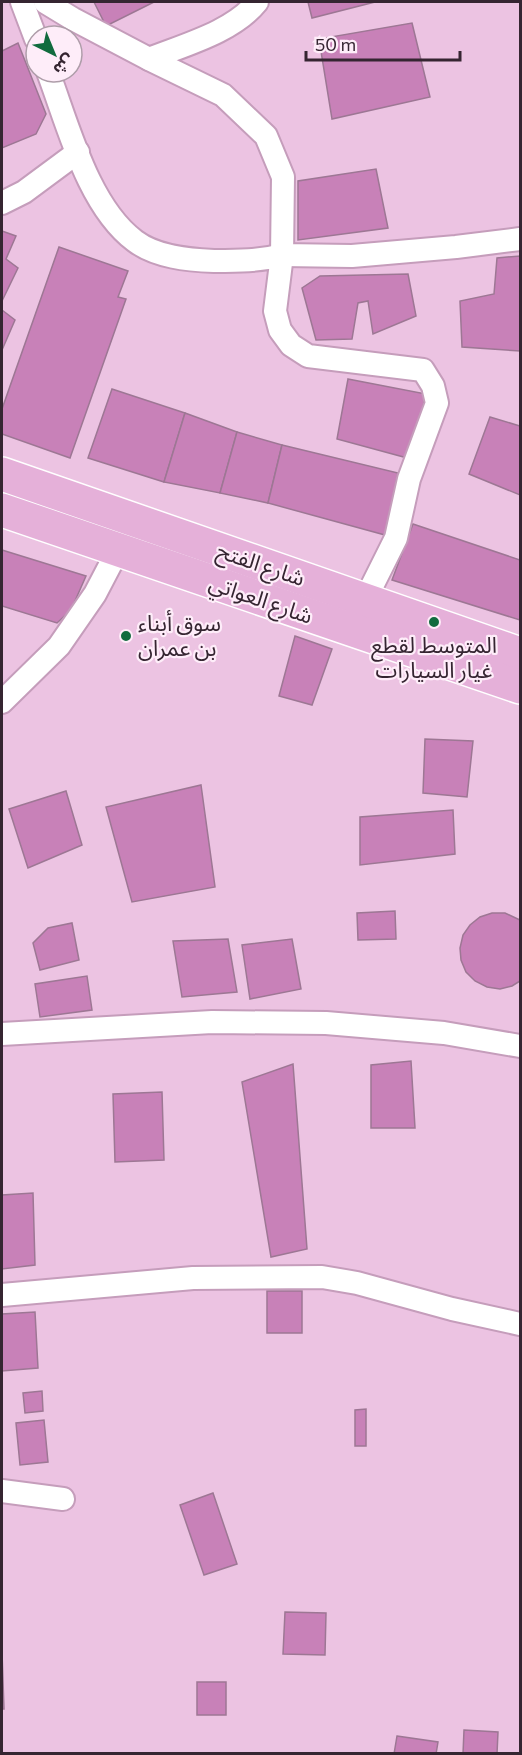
<svg xmlns="http://www.w3.org/2000/svg" width="522" height="1755" font-family="Commissioner,'Noto Sans Arabic',sans-serif">
  <style>
    .building { fill: #c881b8; stroke: #9d7794; stroke-width: 1.5 }
    .lines { fill: none; stroke-linecap: round; stroke-linejoin: round }
    .minor-casing { stroke: #c59dbb; stroke-width: 26 }
    .primary-casing { stroke: #fff; stroke-width: 36 }
    .minor { stroke: #fff; stroke-width: 22 }
    .primary { stroke: #e5b0d9; stroke-width: 33 }
    .poi-dot { fill: #116b3e; stroke: #feedf9; stroke-width: 2 }
    .labels { text-anchor: middle; stroke-width: 4.5; stroke-linejoin: round; paint-order: stroke }
    .street-label { font-size: 22px; fill: #352531; stroke: #feedf9 }
    .poi-label { font-size: 22px; fill: #352531; stroke: #feedf9; text-anchor: start }
  </style>
  <rect width="100%" height="100%" fill="#ecc3e2"/>
  <g class="building">
    <path d="M94,2H154L106,26Z"/>
    <path d="M308,2H375L312,18Z"/>
    <path d="M412,23L430,97L332,119L319,39Z"/>
    <path d="M18,43L46,114L36,134L2,148V51Z"/>
    <path d="M376,169L388,228L298,240V181Z"/>
    <path d="M2,231L16,236L6,259L18,268L2,301Z"/>
    <path d="M59,247L128,271L118,297L126,299L70,458L2,434V409Z"/>
    <path d="M520,256V351L462,347L460,301L494,294L497,258Z"/>
    <path d="M408,274L416,316L373,334L368,301L358,303L352,339L316,340L302,288L320,276Z"/>
    <path d="M2,310L15,320L2,350Z"/>
    <path d="M348,379L426,394L411,459L337,439Z"/>
    <path d="M112,389L185,413L164,482L88,458Z"/>
    <path d="M185,413L237,432L220,493L164,482Z"/>
    <path d="M490,417L520,426V495L469,474Z"/>
    <path d="M237,432L282,445L268,503L220,493Z"/>
    <path d="M282,445L398,473L385,535L268,503Z"/>
    <path d="M413,524L520,560V620L392,580Z"/>
    <path d="M2,550L86,576L71,610L57,623L2,606Z"/>
    <path d="M295,636L332,649L312,705L279,696Z"/>
    <path d="M425,739L473,741L467,797L423,793Z"/>
    <path d="M201,785L215,887L132,902L106,807Z"/>
    <path d="M66,791L82,845L28,868L9,809Z"/>
    <path d="M453,810L455,854L360,865V817Z"/>
    <path d="M395,911L396,939L358,940L357,913Z"/>
    <path d="M492,913H505L520,920V981L512,986L500,989L487,987L475,981L466,972L461,960L460,948L463,935L470,925L480,917Z"/>
    <path d="M72,923L79,960L40,970L33,943L48,928Z"/>
    <path d="M228,939L237,992L182,997L173,941Z"/>
    <path d="M292,939L301,989L250,999L242,945Z"/>
    <path d="M87,976L92,1010L40,1017L35,984Z"/>
    <path d="M411,1061L415,1128H371V1065Z"/>
    <path d="M293,1064L307,1249L271,1257L242,1082Z"/>
    <path d="M162,1092L164,1160L115,1162L113,1094Z"/>
    <path d="M33,1193L35,1265L2,1269V1195Z"/>
    <rect x="267" y="1291" width="35" height="42"/>
    <path d="M35,1312L38,1368L2,1371V1314Z"/>
    <path d="M42,1391L43,1411L25,1413L23,1393Z"/>
    <path d="M366,1409V1446H355V1410Z"/>
    <path d="M44,1420L48,1462L20,1465L16,1423Z"/>
    <path d="M213,1493L237,1564L204,1575L180,1505Z"/>
    <path d="M285,1612L326,1613L325,1655L283,1654Z"/>
    <path d="M2,1652L4,1709H2Z"/>
    <rect x="197" y="1682" width="29" height="33"/>
    <path d="M464,1730L498,1732L497,1754H463Z"/>
    <path d="M397,1736L438,1742L436,1754H394Z"/>
  </g>
  <g class="lines">
    <defs>
      <g id="minor">
        <path d="M22,2L36,39"/>
        <path d="M45,2L73,19L149,59L223,95L266,136L283,177L282,255L352,256L456,247L520,239"/>
        <path d="M149,59C184,45 233,32 257,2"/>
        <path d="M48,72C68,125 88,206 135,241C156,257 188,260 214,261C237,261 260,261 282,255L275,311L280,330L291,345L308,356L423,370L433,386L437,403L409,479L396,538L365,600L360,614"/>
        <path d="M2,203L24,192L78,152"/>
        <path d="M2,702L59,646L95,594L118,550"/>
        <path d="M2,1034L212,1022L326,1023L444,1033L520,1046"/>
        <path d="M2,1295L193,1278L322,1277L357,1283L452,1309L520,1324"/>
        <path d="M2,1491L63,1499"/>
      </g>
      <g id="primary">
        <path d="M2,474L520,654"/>
        <path d="M2,510L520,687"/>
      </g>
    </defs>
    <use href="#minor" class="minor-casing"/>
    <use href="#primary" class="primary-casing"/>
    <use href="#minor" class="minor"/>
    <use href="#primary" class="primary"/>
  </g>
  <g class="poi-dot">
    <circle cx="434" cy="622" r="6"/>
    <circle cx="126" cy="636" r="6"/>
  </g>
  <g class="labels">
    <g class="street-label">
      <text transform="translate(261 564) rotate(19)" y="8">شارع الفتح</text>
      <text transform="translate(261 599) rotate(19)" y="8">شارع العواتي</text>
    </g>
    <g class="poi-label">
      <text x="138" y="631">سوق أبناء<tspan x="138" dy="25">بن عمران</tspan></text>
      <text x="434" y="653" text-anchor="middle">المتوسط لقطع<tspan x="434" dy="25">غيار السيارات</tspan></text>
    </g>
  </g>
  <rect width="522" height="1755" fill="none" stroke="#352531" stroke-width="6"/>
  <g transform="translate(54 54) rotate(137)"><circle r="28" fill="#feedf9" stroke="#ae9da9" stroke-width="1.5"/>
  <path d="M0-4.5L10 22L0 15L-10 22Z" fill="#116b3e"/>
  <text y="-9" font-size="16" font-weight="bold" text-anchor="middle" fill="#352531">ش</text>
  </g>
  <path d="M306 51v9h154v-9" fill="none" stroke="#352531" stroke-width="3"/>
  <text x="315" y="51" font-size="18" fill="#352531" stroke="#feedf9" stroke-width="4.5" paint-order="stroke">50 m</text>
</svg>
